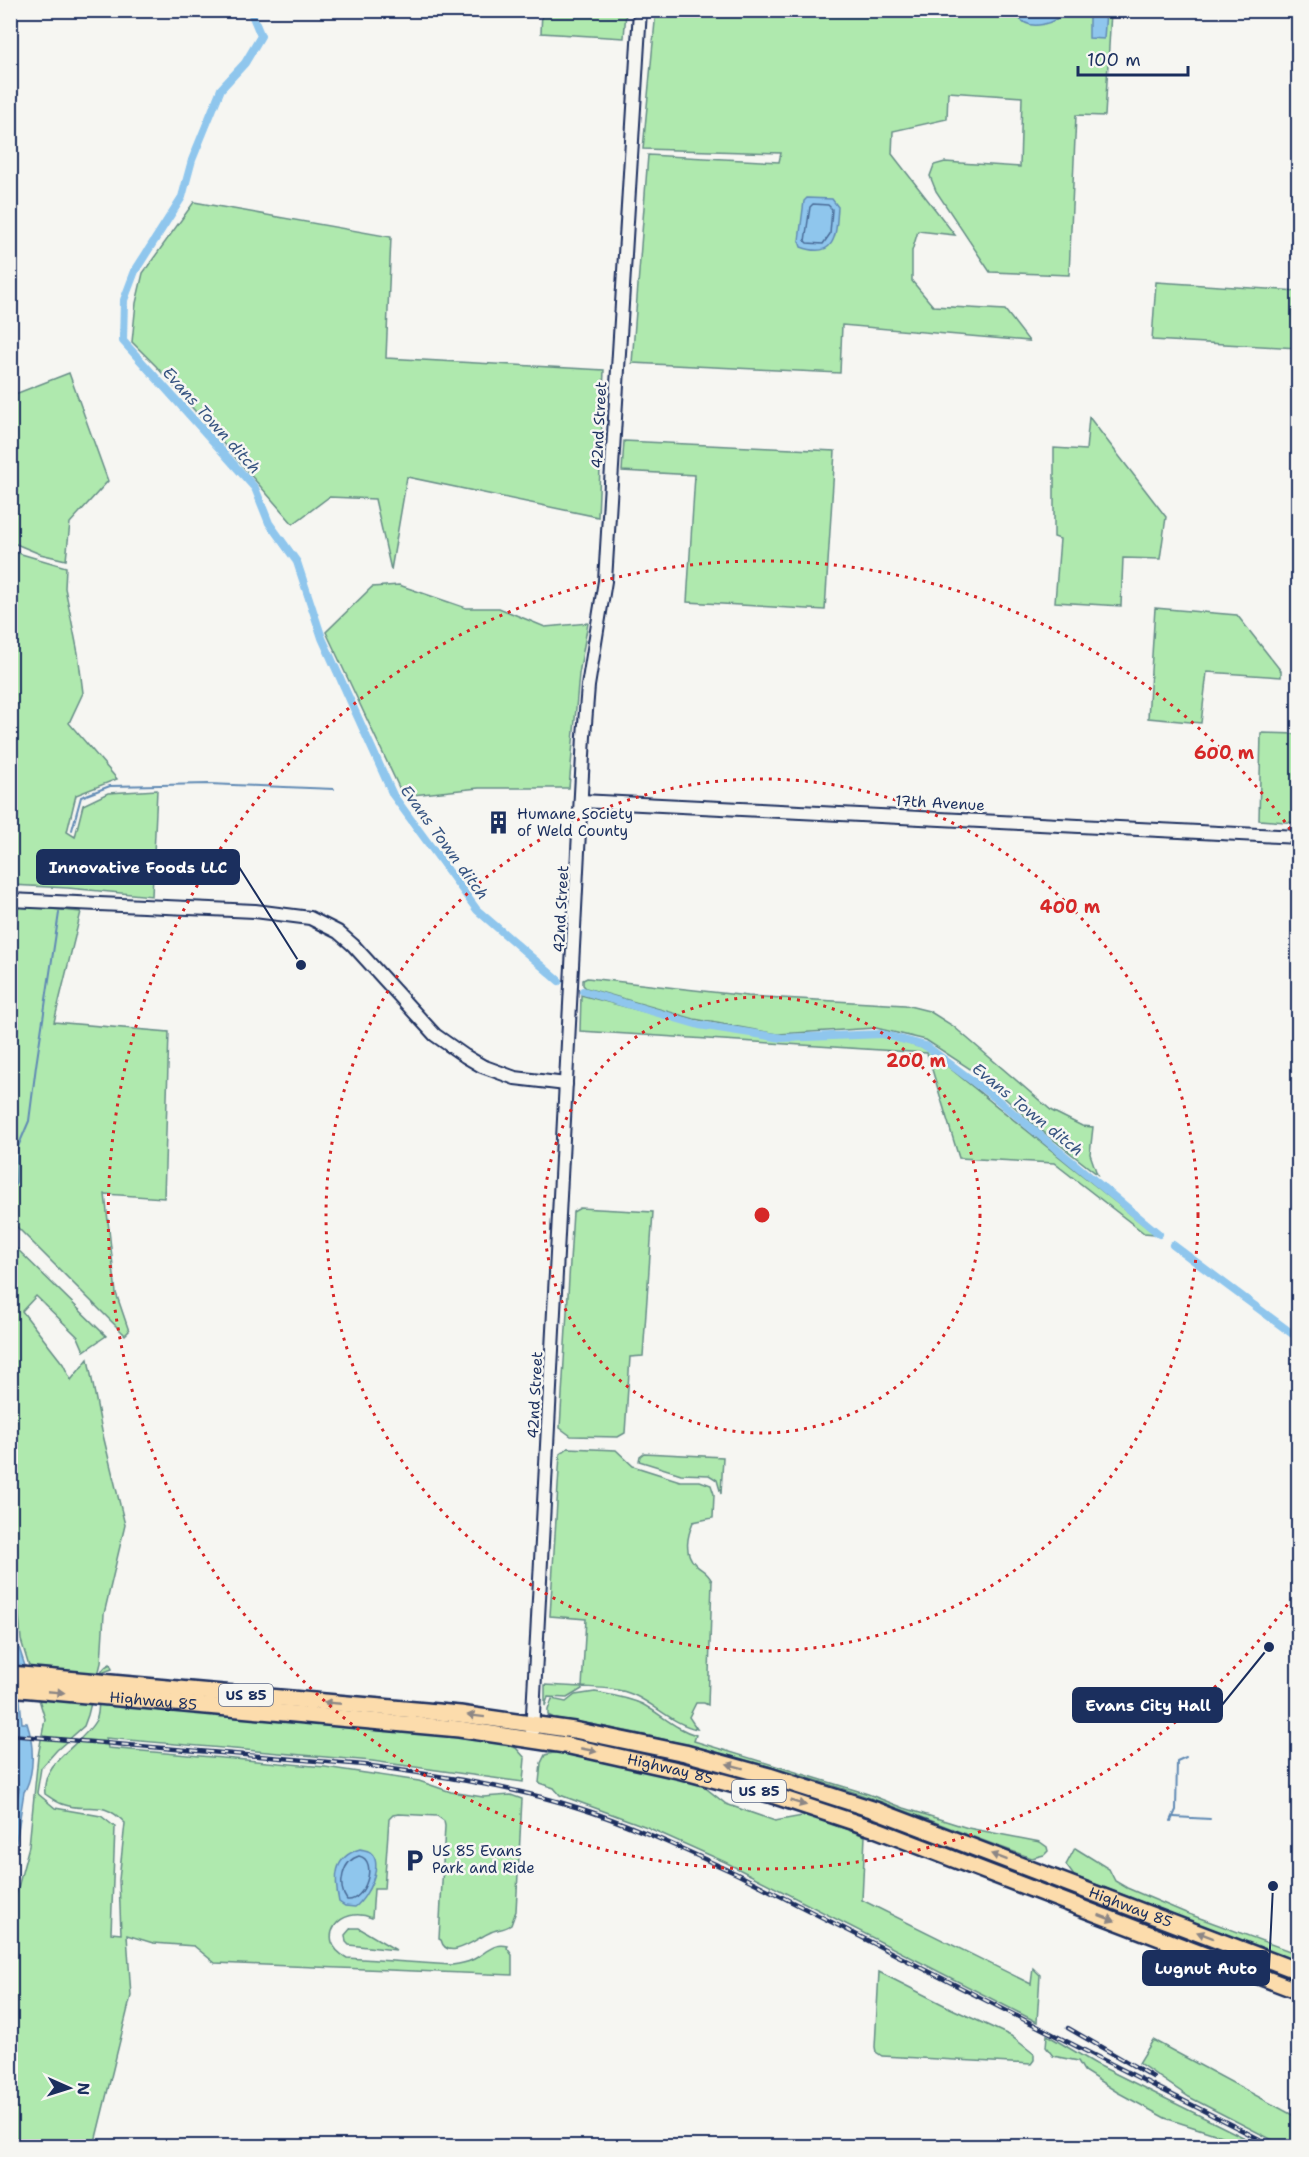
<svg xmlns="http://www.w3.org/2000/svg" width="1309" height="2157" font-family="'Shantell Sans',sans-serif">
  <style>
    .green { fill: #afe9ae; stroke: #658c86; stroke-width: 1.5 }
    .water { fill: #8fc6ed; stroke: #618ab4; stroke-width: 1.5 }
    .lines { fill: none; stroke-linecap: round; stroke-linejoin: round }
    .shore { stroke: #496b97; stroke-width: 1.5 }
    .stream { stroke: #618ab4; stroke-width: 2 }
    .canal { stroke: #8fc6ed; stroke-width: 8 }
    .secondary-casing { stroke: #1b2f5e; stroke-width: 16 }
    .highway-casing { stroke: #1b2f5e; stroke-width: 20 }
    .secondary { stroke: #f6f6f2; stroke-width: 12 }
    .highway { stroke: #fcdcac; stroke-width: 15 }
    .rail-casing { stroke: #1b2f5e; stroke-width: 4.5 }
    .rail { stroke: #f6f6f2; stroke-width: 2; stroke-dasharray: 7; stroke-linecap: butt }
    .oneway { fill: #8c8685 }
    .ring { fill: none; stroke: #d62828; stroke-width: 3; stroke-dasharray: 3 6 }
    .labels { text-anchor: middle; stroke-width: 5; stroke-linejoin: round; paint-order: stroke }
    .shield { fill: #f6f6f2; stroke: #5d6b8a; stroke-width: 1.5 }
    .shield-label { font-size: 14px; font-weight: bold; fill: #1b2f5e }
    .street-label { font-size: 15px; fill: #1b2f5e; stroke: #f6f6f2 }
    .poi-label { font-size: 15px; fill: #1b2f5e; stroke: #f6f6f2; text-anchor: start }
    .water-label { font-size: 16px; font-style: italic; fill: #385582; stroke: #f6f6f2 }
    .centre { fill: #d62828; stroke: #f6f6f2; stroke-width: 3 }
    .ring-label { font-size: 18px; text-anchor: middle; font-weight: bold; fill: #d62828; stroke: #f6f6f2; stroke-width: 5; stroke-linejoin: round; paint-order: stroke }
    .leader { fill: none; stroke: #1b2f5e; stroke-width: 2 }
    .callout-dot { fill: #1b2f5e; stroke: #f6f6f2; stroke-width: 2 }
    .callout { fill: #1b2f5e; stroke: #1b2f5e; stroke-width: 2 }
    .callout-label { font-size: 16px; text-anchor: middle; font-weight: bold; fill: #fff }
  </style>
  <rect width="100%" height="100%" fill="#f6f6f2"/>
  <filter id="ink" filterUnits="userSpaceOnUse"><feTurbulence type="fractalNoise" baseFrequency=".0167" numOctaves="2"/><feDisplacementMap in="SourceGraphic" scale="12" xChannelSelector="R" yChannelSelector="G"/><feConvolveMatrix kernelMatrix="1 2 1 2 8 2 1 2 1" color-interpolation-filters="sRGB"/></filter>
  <g filter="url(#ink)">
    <g class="green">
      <path d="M542,11H626L624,38L541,33Z"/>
      <path d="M656,11H1111L1105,116L1076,115L1069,275L990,272L936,191L930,176L934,165L945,162L1020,167L1022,97L948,92L947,119L893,131L892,154L955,235L918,231L912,251V281L933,306L1005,310L1029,341L842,325L840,373L632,363L648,155L779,162L781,153L643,149Z"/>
      <path d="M194,202L391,237L386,358L604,370L598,517L407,477L391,570L375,499L329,497L293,524L156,366L132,342L136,303L143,273Z"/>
      <path d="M1156,282L1298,291V348L1152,340Z"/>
      <path d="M69,373L108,481L70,523L66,560L40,554L11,542L10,396Z"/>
      <path d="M1089,417L1166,517L1160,559L1123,558L1121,606L1055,602L1060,539L1054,537V448L1086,450Z"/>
      <path d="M624,441L835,451L825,610L687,602L695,475L622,471Z"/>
      <path d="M11,551L66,567L65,588L78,653L83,693L69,723L117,779L76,795L67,832L75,837L83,805L108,793L157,790L152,896L68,888L11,885Z"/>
      <path d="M399,585L466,608H499L545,627L588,623L579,674L569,788H479L403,796L326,632L372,587Z"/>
      <path d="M1155,608L1237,615L1281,671V677L1207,672L1201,723L1148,718Z"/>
      <path d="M1261,733L1298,734V823L1259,820Z"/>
      <path d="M10,905L81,912L54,1022L169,1032L164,1198L105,1194L116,1293L129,1331L125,1335L11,1221Z"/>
      <path d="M587,978L748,996L905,1005L929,1011L953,1026L1052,1111L1082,1126L1093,1127L1090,1154L1097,1174L1036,1126L978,1074L926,1040L876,1028L778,1034L694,1019L586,988L583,985V980Z"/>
      <path d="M581,995L701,1027L782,1040L881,1036L926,1049L1155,1234L1144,1233L1054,1163L959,1158L927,1053L580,1031Z"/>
      <path d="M580,1208L653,1212L643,1356L630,1357L625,1433L618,1437L571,1436L560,1428L573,1212Z"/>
      <path d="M10,1242L106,1336L84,1351L78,1337L36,1296L22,1311L63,1364L71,1380L88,1359L102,1431L125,1525L104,1614L101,1663L88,1715L84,1726L57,1750L41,1768L37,1793L55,1808L101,1816L115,1827L111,1933L121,1934L119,1880L125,1823C100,1797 89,1814 62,1804C56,1802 51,1798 45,1794C41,1760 81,1747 96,1720C104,1704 90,1673 110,1664L112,1669L104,1672L102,1704L389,1729L500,1743L516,1748L525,1758L523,1782L372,1761L106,1738L108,1748L325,1767L419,1781L451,1792L483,1797L511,1795L522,1799L516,1911L511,1925C504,1930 496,1929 489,1933C477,1938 447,1963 441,1940L439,1939L445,1826L444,1821L437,1816L399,1814L393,1815L389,1819L384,1889H374L372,1918C340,1904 313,1940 347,1958L452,1965C459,1964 466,1963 472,1960C485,1954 493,1942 508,1946L507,1948L512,1955V1975L215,1963L194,1946L153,1943L127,1935L131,1996L94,2146H11L10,1970L13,1958L11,1914L29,1846L38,1756L45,1719L21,1640L18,1602L11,1573V1547L14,1529L10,1527Z"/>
      <path d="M568,1448L616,1450L633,1466L680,1481H700L711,1485L714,1494L713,1518L693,1522C688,1535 683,1552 695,1564C702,1572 704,1568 712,1581L708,1705L704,1703H696L689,1717L697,1729C673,1724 656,1705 634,1695C619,1688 599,1688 582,1687V1689L567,1698L548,1697L545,1706V1685L582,1687L586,1619L550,1616L560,1454Z"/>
      <path d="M644,1453L723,1457L721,1494L717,1480L709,1475L681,1474L639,1461L640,1456Z"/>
      <path d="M595,1692C611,1695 627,1697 642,1704C661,1714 675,1729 696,1735L694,1741L868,1794L904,1808L968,1828L1040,1842L1047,1847L1048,1851L1044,1855L1032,1858C972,1838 915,1813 856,1793C758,1761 656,1734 554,1718L548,1715V1710L552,1699L566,1702L575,1695Z"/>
      <path d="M557,1752L682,1778L703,1786L726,1804L775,1821L808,1815L865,1836L862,1900L1031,1984L1033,1968L1040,1975L1037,2022L725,1862L647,1827L560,1795L554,1788L539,1783L541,1763L545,1755Z"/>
      <path d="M1075,1848L1109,1869L1115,1881L1127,1888L1186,1913L1298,1954V1962L1074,1876L1066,1865Z"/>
      <path d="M351,1928H359L396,1950L349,1945L346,1942L345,1935Z"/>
      <path d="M879,1972L950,2008L1011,2036L1034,2054V2060L1031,2064L882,2056L876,2052L875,2047Z"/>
      <path d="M1047,2035L1096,2064L1261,2146H1242L1221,2136L1165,2118L1117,2092L1084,2071L1078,2061L1053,2056L1046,2047Z"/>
      <path d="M1153,2040L1298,2118V2146H1284L1189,2097L1139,2063Z"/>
    </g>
    <g class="water">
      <path d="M1022,11V10L1065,11C1055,24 1030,32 1018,17Z"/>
      <path d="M1089,11H1106L1104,39L1089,38Z"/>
      <path d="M807,198L832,199L838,207C836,233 837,260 801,247L799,241L804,201Z"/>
      <path d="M11,1580L14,1609L11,1623L25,1666L20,1700L22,1723H27C34,1744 35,1774 24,1792L11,1875Z"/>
      <path d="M360,1849C363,1850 367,1850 370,1852C385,1864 367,1898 355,1907L345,1906L339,1902C334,1878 333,1857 360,1849Z"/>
    </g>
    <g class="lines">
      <g class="shore">
        <path d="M813,204L828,205L832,209L830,234L823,244L807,243L805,241L810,207Z"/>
        <path d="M10,1766L13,1780L19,1788L10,1843"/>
        <path d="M359,1856C379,1860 365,1902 347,1900C337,1886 342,1861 359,1856Z"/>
      </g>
      <g class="stream">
        <path d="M72,830L81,797L110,786L209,784L334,789"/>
        <path d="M10,1197L16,1182L17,1149L29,1121L36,1066L59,913"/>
        <path d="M1174,1817L1210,1819"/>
        <path d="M1171,1821L1176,1810L1177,1761L1186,1757"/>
      </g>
      <g class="canal">
        <path d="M250,10L261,36L245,63L221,89L192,160L182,197L135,271L124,300L123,341L255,488L269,523L297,562L322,638L393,795L477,910L559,981"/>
        <path d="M583,991L699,1025L782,1038L882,1034L926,1046L994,1097L1159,1234"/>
        <path d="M1173,1245L1298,1338"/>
      </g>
      <defs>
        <g id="secondary">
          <path d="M581,801L1298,837"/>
          <path d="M10,900L255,911L310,918L338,932L353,945L435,1035L465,1056L482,1066L515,1078L566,1084"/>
          <path d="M532,1733L584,736L588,686L605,581L640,10"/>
        </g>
        <g id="highway">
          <path id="s1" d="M10,1674L460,1714L574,1730L685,1753L769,1776L878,1811L1298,1971"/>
          <path id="s2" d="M10,1688L459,1729L565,1745L682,1771L769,1794L875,1829L1298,1991"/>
        </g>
      </defs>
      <use href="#secondary" class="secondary-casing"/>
      <use href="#highway" class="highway-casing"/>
      <use href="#secondary" class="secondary"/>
      <use href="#highway" class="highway"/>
      <defs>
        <g id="rail">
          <path d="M10,1735L364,1765C436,1775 510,1786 579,1808C633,1825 684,1850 735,1873L1273,2146"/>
          <path d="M1068,2028L1153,2077"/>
        </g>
      </defs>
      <use href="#rail" class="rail-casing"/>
      <use href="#rail" class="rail"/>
    </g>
    <defs><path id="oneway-solid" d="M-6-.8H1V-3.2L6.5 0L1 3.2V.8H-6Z" transform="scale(1.5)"/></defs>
    <g class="oneway">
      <use href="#oneway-solid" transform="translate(56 1692) rotate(5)"/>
      <use href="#oneway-solid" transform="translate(332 1703) rotate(-175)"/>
      <use href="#oneway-solid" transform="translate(476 1716) rotate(-173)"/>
      <use href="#oneway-solid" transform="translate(589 1750) rotate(11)"/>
      <use href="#oneway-solid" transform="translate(735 1766) rotate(-165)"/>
      <use href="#oneway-solid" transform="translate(798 1803) rotate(17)"/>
      <use href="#oneway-solid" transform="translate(999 1857) rotate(-159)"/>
      <use href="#oneway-solid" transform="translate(1107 1918) rotate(21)"/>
      <use href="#oneway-solid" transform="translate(1205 1935) rotate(-159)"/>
    </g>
  </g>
  <g class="ring">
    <circle cx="762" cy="1215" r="218"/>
    <circle cx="762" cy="1215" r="436"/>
    <path d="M1298 1590A654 654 0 1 1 1298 840"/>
  </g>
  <defs>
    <symbol id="building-bare" viewBox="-9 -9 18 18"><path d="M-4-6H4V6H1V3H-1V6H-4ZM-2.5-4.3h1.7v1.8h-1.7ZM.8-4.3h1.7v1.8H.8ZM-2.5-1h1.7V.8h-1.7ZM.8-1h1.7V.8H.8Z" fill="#1b2f5e" stroke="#f6f6f2" stroke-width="2.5" paint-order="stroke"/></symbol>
    <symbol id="parking-bare" viewBox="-9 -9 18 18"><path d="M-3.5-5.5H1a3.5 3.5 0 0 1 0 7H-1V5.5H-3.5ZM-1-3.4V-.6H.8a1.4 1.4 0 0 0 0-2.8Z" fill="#1b2f5e" stroke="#f6f6f2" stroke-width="2.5" paint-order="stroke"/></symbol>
  </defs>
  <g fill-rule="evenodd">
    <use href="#building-bare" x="482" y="806" width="33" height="33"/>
    <use href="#parking-bare" x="398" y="1844" width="33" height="33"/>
  </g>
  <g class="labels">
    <g class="shield">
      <rect x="219" y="1684" width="54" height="22" rx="4.5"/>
      <rect x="732" y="1780" width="54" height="22" rx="4.5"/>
    </g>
    <g class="shield-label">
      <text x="246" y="1700">US 85</text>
      <text x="759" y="1796">US 85</text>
    </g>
    <g class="street-label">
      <text transform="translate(599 425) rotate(-87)" y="5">42nd Street</text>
      <text transform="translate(940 803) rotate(3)" y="5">17th Avenue</text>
      <text transform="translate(561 909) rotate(-87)" y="5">42nd Street</text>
      <text transform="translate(535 1395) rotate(-87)" y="5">42nd Street</text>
      <text dy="5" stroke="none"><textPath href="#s2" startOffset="144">Highway 85</textPath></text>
      <text dy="5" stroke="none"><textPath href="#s2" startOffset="666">Highway 85</textPath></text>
      <text dy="5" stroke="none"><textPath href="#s1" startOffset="1152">Highway 85</textPath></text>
    </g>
    <g class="poi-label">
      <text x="517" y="819">Humane Society<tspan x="517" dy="17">of Weld County</tspan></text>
      <text x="432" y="1856">US 85 Evans<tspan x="432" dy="17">Park and Ride</tspan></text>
    </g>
    <g class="water-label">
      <text transform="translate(212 420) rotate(48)" y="6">Evans Town ditch</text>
      <text transform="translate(445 842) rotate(54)" y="6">Evans Town ditch</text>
      <text transform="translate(1028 1109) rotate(39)" y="6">Evans Town ditch</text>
    </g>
  </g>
  <circle cx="762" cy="1215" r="9" class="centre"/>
  <g class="ring-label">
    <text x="1224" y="759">600 m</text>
    <text x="1070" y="913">400 m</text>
    <text x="916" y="1067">200 m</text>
  </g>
  <path class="leader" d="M301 965L239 867M1269 1647L1222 1705M1273 1886L1269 1968"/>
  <g class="callout-dot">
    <circle cx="301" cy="965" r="6"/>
    <circle cx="1269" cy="1647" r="6"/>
    <circle cx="1273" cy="1886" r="6"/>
  </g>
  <g class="callout">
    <rect x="37" y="850" width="202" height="34" rx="6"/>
    <rect x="1073" y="1688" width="149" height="34" rx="6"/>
    <rect x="1143" y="1951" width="126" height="34" rx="6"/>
  </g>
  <g class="callout-label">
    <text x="138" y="873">Innovative Foods LLC</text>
    <text x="1148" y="1711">Evans City Hall</text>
    <text x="1206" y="1974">Lugnut Auto</text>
  </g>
  <rect width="1309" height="2157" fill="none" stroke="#f6f6f2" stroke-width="36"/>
  <rect x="18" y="18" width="1273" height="2121" fill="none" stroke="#1b2f5e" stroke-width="2" filter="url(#ink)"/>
  <g transform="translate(69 2088) rotate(93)" stroke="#f6f6f2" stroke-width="4.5" paint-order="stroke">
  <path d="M0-4.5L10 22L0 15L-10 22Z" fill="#1b2f5e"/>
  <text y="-9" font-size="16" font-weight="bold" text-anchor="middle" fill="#1b2f5e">N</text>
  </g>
  <path d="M1078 66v9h110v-9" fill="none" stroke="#1b2f5e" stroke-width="3"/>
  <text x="1087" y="66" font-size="18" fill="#1b2f5e" stroke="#f6f6f2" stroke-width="4.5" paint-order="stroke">100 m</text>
</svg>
